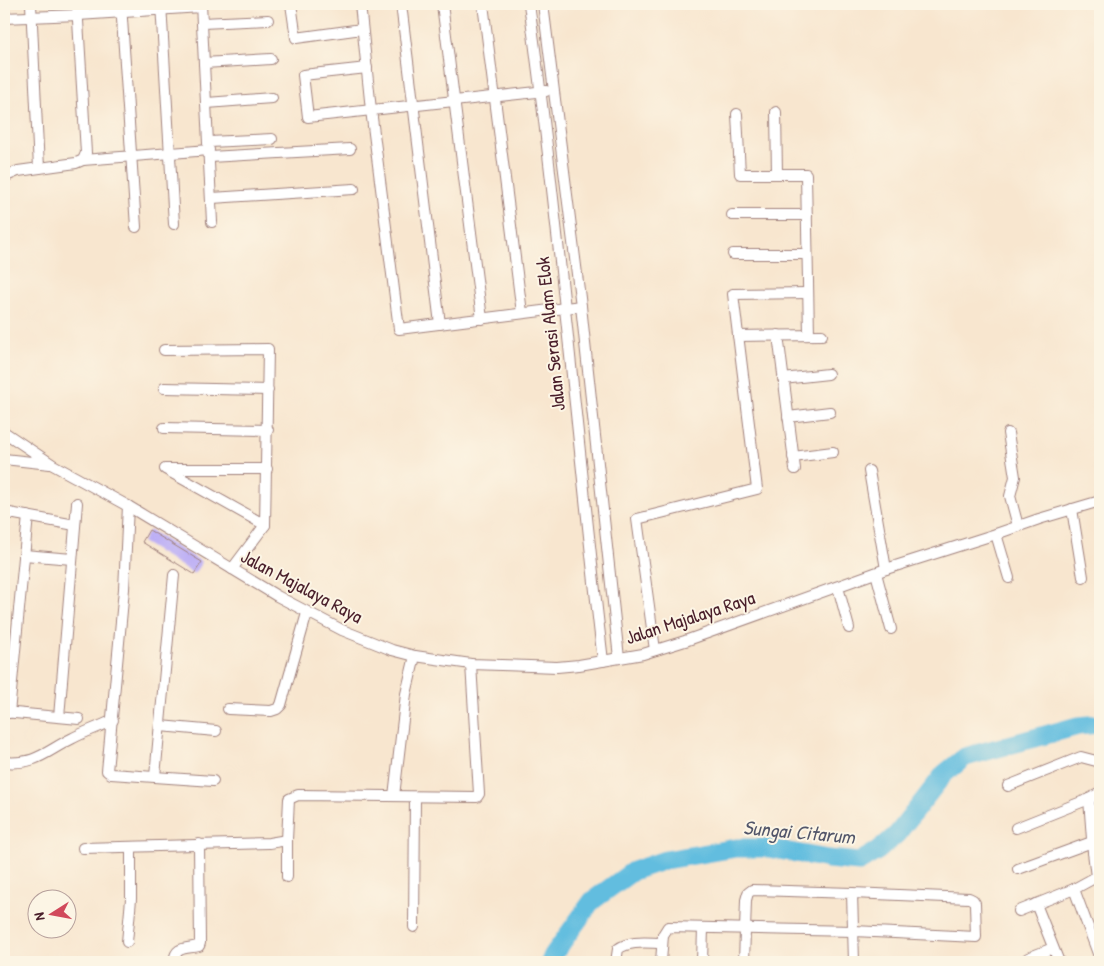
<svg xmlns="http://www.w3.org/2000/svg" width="1104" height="966" font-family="'Patrick Hand',sans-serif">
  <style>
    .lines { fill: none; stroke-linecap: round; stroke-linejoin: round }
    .river { stroke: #62bddf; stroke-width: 19 }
    .building { fill: #bcaef5 }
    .minor-casing { stroke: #a1827d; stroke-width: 12 }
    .minor { stroke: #fff; stroke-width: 10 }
    .labels { text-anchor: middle; stroke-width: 4; stroke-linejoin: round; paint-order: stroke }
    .street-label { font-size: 19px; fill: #4a1f2b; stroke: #fcf5e5 }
    .water-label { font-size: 20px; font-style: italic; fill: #52566a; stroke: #fcf5e5 }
  </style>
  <rect width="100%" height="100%" fill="#fcf5e5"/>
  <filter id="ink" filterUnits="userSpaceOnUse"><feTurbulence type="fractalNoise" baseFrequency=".02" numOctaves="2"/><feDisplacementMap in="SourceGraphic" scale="10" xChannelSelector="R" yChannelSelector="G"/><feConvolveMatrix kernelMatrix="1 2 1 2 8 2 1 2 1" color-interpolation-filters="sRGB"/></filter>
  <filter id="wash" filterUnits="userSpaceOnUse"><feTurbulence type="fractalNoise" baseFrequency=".0096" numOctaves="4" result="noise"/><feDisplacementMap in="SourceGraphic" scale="20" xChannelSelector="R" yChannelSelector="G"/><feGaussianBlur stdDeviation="1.12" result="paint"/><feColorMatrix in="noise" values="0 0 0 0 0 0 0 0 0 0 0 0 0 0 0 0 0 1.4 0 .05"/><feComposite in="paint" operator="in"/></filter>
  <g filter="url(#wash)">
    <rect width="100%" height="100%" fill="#f8e6cf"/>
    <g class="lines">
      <path class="river" d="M550,962L553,955L592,901L633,871L665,860L736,848H768L828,859L859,862L879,850L897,834L944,774L965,757L1078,726L1100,724"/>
    </g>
    <g id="blocks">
      <path class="building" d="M149,530L202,562L194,574L142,542Z"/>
    </g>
  </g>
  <g filter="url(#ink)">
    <use href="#blocks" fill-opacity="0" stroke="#a1827d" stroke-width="1"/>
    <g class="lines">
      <defs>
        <g id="minor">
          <path d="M31,4L39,168"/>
          <path d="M121,4L136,227"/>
          <path d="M161,4L174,224"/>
          <path d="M201,4L212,222"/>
          <path d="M291,4L296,38L362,29"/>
          <path d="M360,4L371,110L399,329L581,306"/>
          <path d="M401,4L440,324"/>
          <path d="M442,4L482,319"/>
          <path d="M483,4L522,313"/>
          <path d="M529,4C559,222 577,442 603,661"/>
          <path d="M543,4L581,306L619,658"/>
          <path d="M4,18L78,15L201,7"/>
          <path d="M202,23L268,20"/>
          <path d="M204,63L271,59"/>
          <path d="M367,68L303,75L308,117L546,91"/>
          <path d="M207,103L272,98"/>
          <path d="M776,112L777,174"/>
          <path d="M737,114L740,174H806L809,335"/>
          <path d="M209,142L272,139"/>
          <path d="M210,157L350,149"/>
          <path d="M83,160L209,150"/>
          <path d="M4,177L18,171L76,163L83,160L86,153L77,4"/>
          <path d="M212,198L354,189"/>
          <path d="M732,215H807"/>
          <path d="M733,254H807"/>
          <path d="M778,335L795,469"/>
          <path d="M738,336L822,335"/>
          <path d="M164,350L268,349L265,525L232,569"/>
          <path d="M783,379L828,374"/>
          <path d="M164,388L268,390"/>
          <path d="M788,417L830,412"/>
          <path d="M164,428L268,430"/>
          <path d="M4,432L53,465L128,506L277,596L342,630L392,650L415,656L471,664L557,667L579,665L643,654L685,641L886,569L996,534L1039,519L1100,501"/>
          <path d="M1008,433L1015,477L1010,496L1018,526"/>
          <path d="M793,457L833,452"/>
          <path d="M4,459L50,464"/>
          <path d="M165,469L265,525"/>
          <path d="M166,469H267"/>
          <path d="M869,471L886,569"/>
          <path d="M128,506L124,589L107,771L111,774L213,781"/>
          <path d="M1072,509L1083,577"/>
          <path d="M4,512L75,525"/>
          <path d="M996,534L1009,578"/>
          <path d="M24,555L72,559"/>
          <path d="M876,573L891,629"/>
          <path d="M838,587L849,628"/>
          <path d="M655,650L637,519L757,489L733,294L808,293"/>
          <path d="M228,709L271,711L277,709L281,705L307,613"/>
          <path d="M4,712L79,719"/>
          <path d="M9,713L28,516"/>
          <path d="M59,717L77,503"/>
          <path d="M160,726L216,731"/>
          <path d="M4,762C37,765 46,751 73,738C86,731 100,727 113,720"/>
          <path d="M155,776L174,575"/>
          <path d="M1008,786L1081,757L1100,762"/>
          <path d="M1100,793L1089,799L1093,852H1100"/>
          <path d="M394,796L406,694L415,656"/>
          <path d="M1016,828L1089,799"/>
          <path d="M83,848L269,843L287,840L289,799L298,795L477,797L479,794L471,664"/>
          <path d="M1093,852L1096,877"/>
          <path d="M1018,869L1092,842"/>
          <path d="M287,877V840"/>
          <path d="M1100,877H1096L1074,889L1100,959"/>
          <path d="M1036,904L1059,962"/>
          <path d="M1019,911L1074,889"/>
          <path d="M414,927L415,797"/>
          <path d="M127,942L131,899V847"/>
          <path d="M1028,958L1053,948"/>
          <path d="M174,962C175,946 185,949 199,946L200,943L199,844"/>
          <path d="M616,962L618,949C630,940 648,943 662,943"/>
          <path d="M661,962L663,935L668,927L854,931L976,937L975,903L973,900L969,898L852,893"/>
          <path d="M702,962L703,928"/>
          <path d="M744,962L746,900L748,893L752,890L852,893L854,962"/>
        </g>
      </defs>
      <use href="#minor" class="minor-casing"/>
      <use href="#minor" class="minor"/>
    </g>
  </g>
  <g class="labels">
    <g class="street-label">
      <text transform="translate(550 334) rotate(-96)" y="7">Jalan Serasi Alam Elok</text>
      <text transform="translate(302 586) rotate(28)" y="7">Jalan Majalaya Raya</text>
      <text transform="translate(690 617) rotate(-18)" y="7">Jalan Majalaya Raya</text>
    </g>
    <g class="water-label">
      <text transform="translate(799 832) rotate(5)" y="7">Sungai Citarum</text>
    </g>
  </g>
  <rect width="1104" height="966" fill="none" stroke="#fcf5e5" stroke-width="20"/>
  <g transform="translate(52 914) rotate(259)"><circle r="24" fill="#fcf5e5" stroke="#b59f9b"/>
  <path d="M0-4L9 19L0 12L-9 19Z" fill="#d1495b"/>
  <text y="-8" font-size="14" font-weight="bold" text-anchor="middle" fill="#4a1f2b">N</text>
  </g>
</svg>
